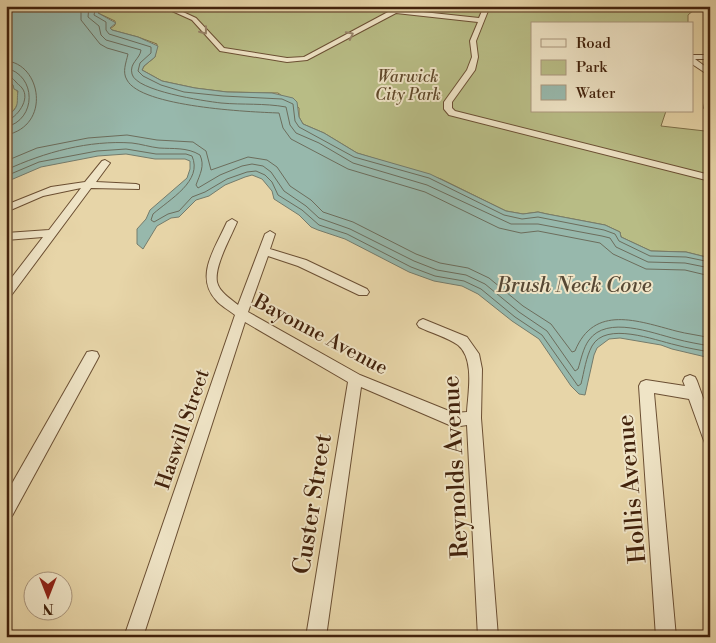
<svg xmlns="http://www.w3.org/2000/svg" width="716" height="643" font-family="'Libre Bodoni',serif">
  <style>
    .green { fill: #b8bc85; stroke: #7d6f48 }
    .water { fill: #97b8ac; stroke: #757c6c }
    .lines { fill: none; stroke-linecap: round; stroke-linejoin: round }
    .shore { stroke: #6c6d5c; stroke-width: 1 }
    .minor-casing { stroke: #6b4f33; stroke-width: 2 }
    .minor { fill: #efe4c6; fill-rule: evenodd }
    .oneway { stroke: #988369 }
    .labels { text-anchor: middle; stroke-width: 4; stroke-linejoin: round; paint-order: stroke }
    .far-park-label { font-size: 16px; font-style: italic; fill: #60482a; stroke: #efe4c6 }
    .street-label { font-size: 20px; fill: #42220c; stroke: #efe4c6 }
    .water-label { font-size: 21px; font-style: italic; fill: #574834; stroke: #efe4c6 }
    .near-street-label { font-size: 24px; fill: #42220c; stroke: #efe4c6 }
  </style>
  <rect width="100%" height="100%" fill="#e7d5a8"/>
  <filter id="stains"><feTurbulence type="fractalNoise" baseFrequency=".004" numOctaves="4"/><feColorMatrix values="0 0 0 0 .2 0 0 0 0 .09 0 0 0 0 .02 0 0 0 .5 -.17"/></filter>
  <radialGradient id="worn" r=".72"><stop offset=".6" stop-color="#630" stop-opacity="0"/><stop offset="1" stop-color="#630" stop-opacity=".3"/></radialGradient>
  <g class="green">
    <path d="M103,6H694L695,9L688,15V24H532V111H666L661,126L705,131L710,128V258L686,252L651,251L621,237L620,232L605,225L547,214L538,212L523,214L506,211L441,179L357,153L324,133L303,124L299,117V108L278,93L227,92L195,88L162,81L142,70L144,66L155,57L157,44L138,37L112,30L110,29L115,25V21L98,13Z"/>
    <path d="M6,79C23,91 23,105 6,117Z"/>
  </g>
  <path class="water" d="M6,6H103L98,13L116,23L110,28L112,30L138,37L158,46L155,57L144,66L142,70L162,81L195,88L227,92L272,93L293,98L297,102L299,117L303,124L324,133L357,153L430,174L506,211L523,214L538,212L547,214L605,225L620,232L621,237L651,251L686,252L710,258V358L672,349L661,345L620,338L609,339L597,348L594,355L585,395L579,394L571,386L539,339L512,321L478,294L462,286L434,281L409,272L345,239L318,230L311,227L299,215L274,199L272,191L262,179L252,175L245,177L225,185L209,196L196,200L179,217L171,218L157,226L143,249L137,244V229L146,219L150,210L187,178L190,169V161L185,159H155L126,154L98,156L41,167L6,182V117C21,106 16,104 18,91L14,89L13,85L6,79Z"/>
  <g class="lines">
    <g class="shore">
      <path d="M81,6V20L100,44L107,48L128,54C126,63 122,72 127,80C141,107 250,112 279,113L283,128L291,139L348,169L425,192L499,228L521,233L538,231L600,243L613,254L646,269L685,270L710,276"/>
      <path d="M89,6L88,17L99,26L101,35L106,40L141,50C140,59 129,63 132,74C136,91 204,101 221,103C243,105 264,103 286,107L290,125L296,133L319,143L353,163L427,185L511,224H538L602,236L610,238L616,247L648,262L685,263L710,268"/>
      <path d="M96,6L94,15L106,22V30L109,34L151,47V53L140,63L138,71L143,76L161,85L184,92L223,96L282,99L293,104L295,121L299,127L354,157L429,178L504,215L522,219L538,217L604,230L615,234L619,241L650,256L686,257L710,262"/>
      <path d="M6,61C41,63 52,126 6,135"/>
      <path d="M6,68C37,75 37,120 6,127"/>
      <path d="M6,75C11,76 12,78 16,82C17,84 20,85 22,88C31,99 17,118 6,121"/>
      <path d="M6,161L37,148L88,138L127,135L157,140L193,142L206,151L211,170L248,157L267,160L277,167L290,186L311,200L323,212L353,222L416,254L440,263L468,268L489,278L523,306L551,324L572,352L575,351C594,304 638,321 676,331C687,334 699,335 710,338"/>
      <path d="M6,170C45,152 89,140 132,143C141,144 150,147 159,148C173,149 187,147 200,155C205,166 200,174 196,185L198,188L220,175L242,166L252,164L263,166L271,172L284,191L306,206L319,218L350,229L414,261L437,270L466,275L485,284L519,312L547,331L575,371L578,369C581,360 583,348 589,340C607,315 652,333 676,339C687,342 699,344 710,346"/>
      <path d="M6,176L39,162L97,151L126,149L156,154H186L192,156C203,181 170,199 153,214L151,220L154,222L168,214L179,211L192,197L205,192L227,179L247,172L256,171L265,175L272,182L278,195L302,210L319,225L347,234L411,267L435,276L464,281L481,289L515,317L542,335L578,386L581,384C584,372 586,357 592,346C606,321 654,340 676,345C687,348 699,350 710,352"/>
    </g>
    <defs>
      <g id="minor">
        <path d="M161,6H170L196,18L224,48L287,58L304,57L388,12L367,6L479,18L484,6H490L476,41L478,57L475,70L452,102V108L455,111L710,175V181L449,115L444,109V102L467,70L472,57L470,41L478,22L396,13L307,60L287,62L220,51L192,20Z"/>
        <path d="M692,55H710V59H695L710,70V76L692,64Z"/>
        <path d="M707,94H710V113L704,108Z"/>
        <path d="M105,160L110,163L96,182L136,184L139,185V189L91,188L10,297L6,298V285L43,237L6,240V233L49,230L81,188L43,196L6,212V205L51,187L85,182L102,161Z"/>
        <path d="M232,219L237,222C231,237 214,266 217,282C219,292 231,299 238,305L265,234L270,231L275,234L270,249L306,260L367,289L369,292L367,295H359L298,266L268,256L248,312L360,375L454,413L467,412C468,393 475,359 458,345C449,338 429,332 419,327L417,324L419,321L423,319L467,337L479,354L482,369L481,418L498,637H478L467,425L454,427L361,387L326,637H306L348,382L245,322L143,637H124L235,315C229,310 221,306 216,300C194,276 216,247 227,222Z"/>
        <path d="M92,351L97,352L99,356L97,360L12,516L6,518V494L87,352Z"/>
        <path d="M690,375L695,377L697,381L710,417V445L705,443L703,438L689,399L654,393L676,637H656L639,386L641,382L646,380L685,386L683,381L685,377Z"/>
      </g>
    </defs>
    <use href="#minor" class="minor-casing"/>
    <use href="#minor" class="minor"/>
  </g>
  <defs><path id="oneway-chevron" d="M-2-3.5L2.5 0L-2 3.5" fill="none" stroke-width="1.6" stroke-linecap="round" stroke-linejoin="round" transform="scale(1.25)"/></defs>
  <g class="oneway">
    <use href="#oneway-chevron" transform="translate(204 31) rotate(52)"/>
    <use href="#oneway-chevron" transform="translate(350 35) rotate(-27)"/>
  </g>
  <g class="labels">
    <g class="far-park-label">
      <text x="408" y="82">Warwick<tspan x="408" dy="18">City Park</tspan></text>
    </g>
    <g class="street-label">
      <text transform="translate(321 334) rotate(28)" y="7">Bayonne Avenue</text>
      <text transform="translate(182 429) rotate(-71)" y="7">Haswill Street</text>
    </g>
    <g class="water-label">
      <text x="574" y="292">Brush Neck Cove</text>
    </g>
    <g class="near-street-label">
      <text transform="translate(455 467) rotate(-93)" y="8">Reynolds Avenue</text>
      <text transform="translate(631 489) rotate(-95)" y="8">Hollis Avenue</text>
      <text transform="translate(312 504) rotate(-81)" y="8">Custer Street</text>
    </g>
  </g>
  <rect width="716" height="643" fill="none" stroke="#e7d5a8" stroke-width="25"/>
  <rect x="8" y="8" width="701" height="628" fill="none" stroke="#42220c" stroke-width="2.5"/>
  <rect x="12" y="12" width="691" height="618" fill="none" stroke="#42220c"/>
  <rect x="531" y="22" width="162" height="90" fill="#efe4c6" stroke="#aa967c"/>
  <rect x="541" y="39" width="25" height="8" fill="#efe4c6" stroke="#aa967c"/>
  <text x="576" y="48" font-size="15" fill="#42220c">Road</text>
  <rect x="541" y="60" width="25" height="15" fill="#b8bc85" stroke="#aa967c"/>
  <text x="576" y="72" font-size="15" fill="#42220c">Park</text>
  <rect x="541" y="85" width="25" height="15" fill="#97b8ac" stroke="#aa967c"/>
  <text x="576" y="98" font-size="15" fill="#42220c">Water</text>
  <g transform="translate(48 596) rotate(180)"><circle r="24" fill="#efe4c6" stroke="#aa967c"/>
  <path d="M0-4L9 19L0 12L-9 19Z" fill="#8f2418"/>
  <text y="-8" font-size="14" font-weight="bold" text-anchor="middle" fill="#42220c">N</text>
  </g>
  <rect width="100%" height="100%" filter="url(#stains)"/>
  <rect width="100%" height="100%" fill="url(#worn)"/>
</svg>
